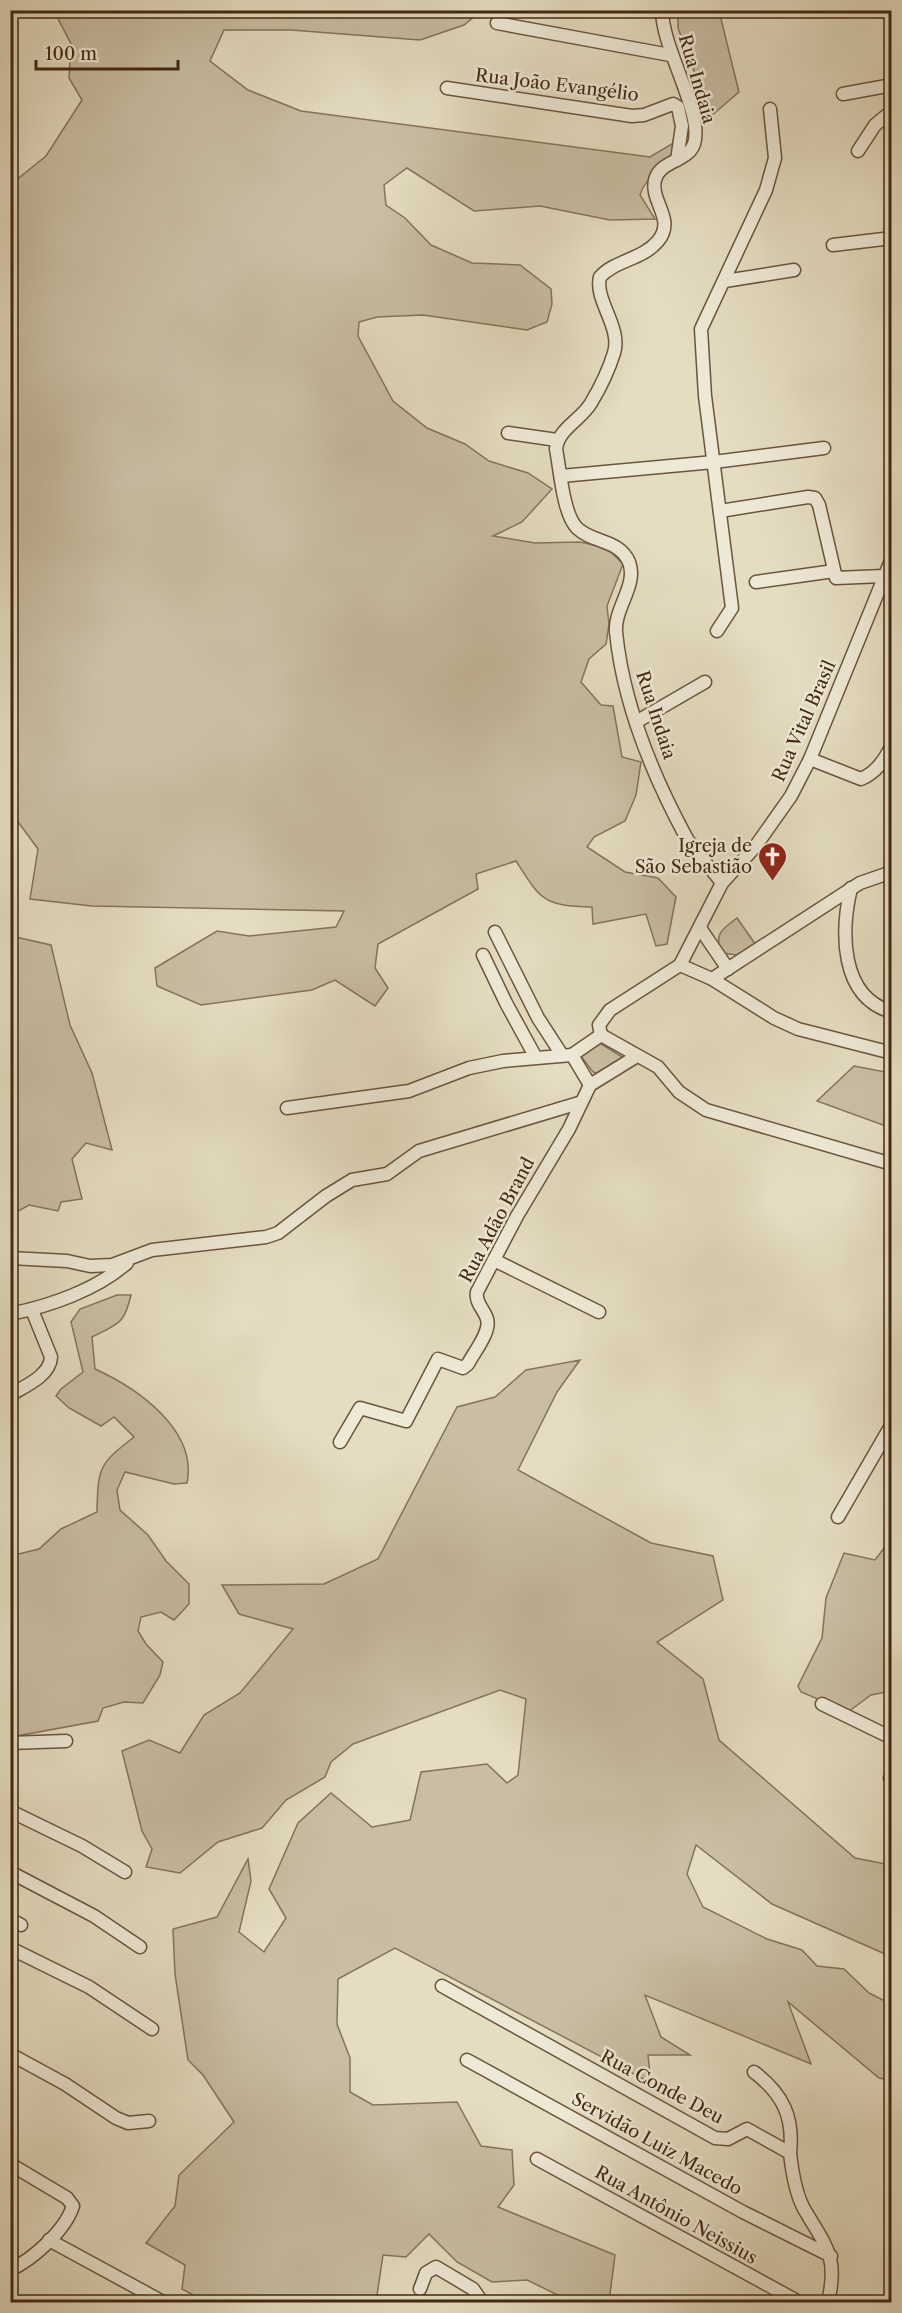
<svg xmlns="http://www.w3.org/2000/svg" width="902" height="2313" font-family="'Libre Caslon Text',serif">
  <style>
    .green { fill: #c9bea4; stroke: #86735a; stroke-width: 1.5 }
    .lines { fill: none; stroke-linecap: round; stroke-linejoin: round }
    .minor-casing { stroke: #6b553c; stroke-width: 15 }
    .minor { stroke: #eee9d7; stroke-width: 12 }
    .labels { text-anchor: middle; stroke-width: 5; stroke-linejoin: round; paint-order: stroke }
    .street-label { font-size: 18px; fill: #422810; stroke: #eee9d7 }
    .poi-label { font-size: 18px; fill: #422810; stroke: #eee9d7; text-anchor: end }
  </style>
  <rect width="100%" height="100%" fill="#e5ddc2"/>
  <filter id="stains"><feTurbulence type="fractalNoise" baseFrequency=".00333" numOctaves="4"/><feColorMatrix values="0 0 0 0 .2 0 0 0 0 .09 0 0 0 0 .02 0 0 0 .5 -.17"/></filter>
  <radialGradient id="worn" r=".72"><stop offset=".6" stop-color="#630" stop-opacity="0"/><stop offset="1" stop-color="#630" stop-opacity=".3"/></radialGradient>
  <g class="green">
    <path d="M54,11H481L464,25L420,40L291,30H224L210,61L248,90L301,111L650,157L675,142C674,165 646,173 640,195L655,219L610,220L540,206L474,211L407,168L384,185L386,205L405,218L431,245L472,263L520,265L551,289L552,304L547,322L527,330L423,315L377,317L359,322L358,336L393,401L427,428L465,444L489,461L528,473L552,489L522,522L493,536L535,543L580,542L607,548L623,564L607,606L609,624L606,644L589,659L581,682L601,705L613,706L622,757L641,762L636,795L625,821L594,837L587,847L625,872L658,878L676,897L667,944L656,946L646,914L593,924L592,907C543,906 541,900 516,861L476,874L478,889L378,944L375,968L388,988L375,1006L335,980L312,990L201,1005L157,986L155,968L217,931L249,936L336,927L344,911L92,906L30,899L38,849L10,811V185L46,156L82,100L69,78L71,44Z"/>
    <path d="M678,11H719L739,92L711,116L678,28Z"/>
    <path d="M737,918L756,945L737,955L722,953C713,935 722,929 737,918Z"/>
    <path d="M11,936L51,945L70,1025L92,1073L112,1150L86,1143L72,1159L82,1199L61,1202L58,1211L29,1205L11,1215Z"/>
    <path d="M598,1042L624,1058L598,1074L593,1072L580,1055Z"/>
    <path d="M854,1066L891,1073V1128L817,1101Z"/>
    <path d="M117,1295H131C124,1325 118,1324 92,1337L95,1369C137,1388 198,1430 187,1483L174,1484L125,1472L117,1490L120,1510L148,1535L166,1561L189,1584V1604L174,1620L161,1612L141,1617L138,1631L146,1644L163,1662L160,1675L143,1703L124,1702L103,1708L98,1721L11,1737L10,1556L39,1549L61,1529L97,1512C98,1467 99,1464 134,1437L114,1417L101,1426L69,1408L56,1396L61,1389L83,1372L71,1322L80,1309Z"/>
    <path d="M580,1360L557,1392L518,1470L651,1543L713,1556L723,1600L657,1642L703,1679L719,1740L855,1858L891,1865V1954H885L772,1904L696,1845L687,1874L703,1907L767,1939L802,1950L817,1966L844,1969L869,1993L891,2004V2080L879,2078L788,2002L811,2064L645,1995L661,2037L690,2055H648L651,2083L395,1948L338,1979L337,2024L350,2058V2092L373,2105L457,2102L481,2146L512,2150L514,2185L498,2207L615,2255L609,2302H572L527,2280L492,2282L457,2262L429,2234L406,2257L383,2255L376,2302H206L182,2289L185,2265L146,2243L175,2206L179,2175L234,2122L203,2075L188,2060L175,1974L173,1929L217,1917L248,1859L251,1881L239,1932L264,1952L286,1918L269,1889L298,1823L331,1793L372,1827L410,1820L421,1772L487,1764L507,1783L518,1775L526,1699L500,1690L353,1744L331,1762L325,1777L286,1800L262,1828L218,1842L180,1873L146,1867L152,1849L142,1831L122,1751L149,1740L180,1753L204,1715L240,1693L293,1629L239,1614L222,1585L324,1584L378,1559L457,1407L495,1397L526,1370Z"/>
    <path d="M891,1539V1691L871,1695L848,1712L801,1692L798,1686L822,1638L826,1598L844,1553L875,1560Z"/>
  </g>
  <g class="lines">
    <defs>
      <g id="minor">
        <path d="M662,10C662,49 704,114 694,144C688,162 660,160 655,180C650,202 676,219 658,241C642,260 615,260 600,277C594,300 622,327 614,353C609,369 600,388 591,403C581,420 558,429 556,449C560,469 563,514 577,528C592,543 619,539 629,562C638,585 614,608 616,632C623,703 652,774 686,837C695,853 711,868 722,883"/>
        <path d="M497,23L670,55"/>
        <path d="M447,88L632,116L644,115L673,104L678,107L682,126L677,160"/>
        <path d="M843,94L892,85"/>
        <path d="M858,151L875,125L892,111"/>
        <path d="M833,245L892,238"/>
        <path d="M725,281L794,270"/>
        <path d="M508,433L557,440"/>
        <path d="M892,455V473"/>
        <path d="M561,476L714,462L824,448"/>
        <path d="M720,511L808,497L815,498L819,505L836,578L883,576"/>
        <path d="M756,582L834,571"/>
        <path d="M717,631L732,608L705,396L701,329L766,190L775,158L770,109"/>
        <path d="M636,722L705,682"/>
        <path d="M810,759L861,779C877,772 885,759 892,745"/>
        <path d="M851,888C841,930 839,997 892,1012"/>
        <path d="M700,928L728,969"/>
        <path d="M495,932L538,1018L562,1055"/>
        <path d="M483,955L506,1003L535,1056"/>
        <path d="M680,965L712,979L774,1018L798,1029L892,1053"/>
        <path d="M712,979L860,883L892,872"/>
        <path d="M601,1035L599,1025L610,1010L680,965L722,883L755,847L791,796L810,759L892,558"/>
        <path d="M601,1035L658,1067L679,1092L706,1110L892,1164"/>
        <path d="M572,1055L601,1035"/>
        <path d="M572,1055L590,1085"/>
        <path d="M287,1108L409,1091L469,1068L503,1061L572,1055"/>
        <path d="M10,1258L67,1261L90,1266L112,1265L152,1250L266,1237L278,1233L326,1196L352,1180L387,1174L419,1151L579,1103"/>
        <path d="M494,1260L599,1312"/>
        <path d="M10,1314C50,1306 96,1290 127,1263"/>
        <path d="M10,1395C25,1386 50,1376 51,1357L32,1310"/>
        <path d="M340,1442L360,1408L406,1421L438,1359L463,1368L468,1364C474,1352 491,1332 487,1319C484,1309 475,1303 477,1292L517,1216L569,1129L590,1085L637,1056"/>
        <path d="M838,1517L892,1424"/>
        <path d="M822,1704L892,1738"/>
        <path d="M10,1743L66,1741"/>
        <path d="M890,1778L892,1776"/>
        <path d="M10,1811L82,1846L125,1872"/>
        <path d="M10,1872L94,1916L140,1947"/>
        <path d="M10,1919L21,1925"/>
        <path d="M10,1948L89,1987L152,2029"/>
        <path d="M442,1986L715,2138L728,2139L747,2129L790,2153C792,2171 795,2191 803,2207C825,2246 839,2255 828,2302"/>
        <path d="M10,2054L65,2084L116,2118L128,2123L149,2121"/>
        <path d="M467,2060L743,2212L831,2256"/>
        <path d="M754,2072C783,2094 794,2117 790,2153"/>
        <path d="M537,2159L799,2302"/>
        <path d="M10,2164L67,2198L73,2206C65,2231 33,2259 10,2270"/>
        <path d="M49,2240L163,2302"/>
        <path d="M420,2289L426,2273L436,2267L473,2289L482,2302"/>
      </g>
    </defs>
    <use href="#minor" class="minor-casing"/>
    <use href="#minor" class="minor"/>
  </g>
  <defs>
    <symbol id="church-pin" viewBox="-11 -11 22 30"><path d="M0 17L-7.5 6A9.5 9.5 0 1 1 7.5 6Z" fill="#8f2418" stroke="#eee9d7"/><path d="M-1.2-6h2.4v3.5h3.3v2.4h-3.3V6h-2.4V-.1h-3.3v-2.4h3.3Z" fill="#fff"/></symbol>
  </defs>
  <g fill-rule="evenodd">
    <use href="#church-pin" x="756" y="840" width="33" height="45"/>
  </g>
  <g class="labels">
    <g class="street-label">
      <text transform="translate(697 79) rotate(74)" y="6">Rua Indaia</text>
      <text transform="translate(557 85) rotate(7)" y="6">Rua João Evangélio</text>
      <text transform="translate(656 715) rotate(72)" y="6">Rua Indaia</text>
      <text transform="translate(804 721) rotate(-66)" y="6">Rua Vital Brasil</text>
      <text transform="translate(497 1220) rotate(-62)" y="6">Rua Adão Brand</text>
      <text transform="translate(662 2087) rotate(28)" y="6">Rua Conde Deu</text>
      <text transform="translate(657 2144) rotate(29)" y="6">Servidão Luiz Macedo</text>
      <text transform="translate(676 2215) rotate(29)" y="6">Rua Antônio Neissius</text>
    </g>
    <g class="poi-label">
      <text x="752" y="852">Igreja de<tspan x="752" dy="21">São Sebastião</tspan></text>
    </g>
  </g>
  <rect width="902" height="2313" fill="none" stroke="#e5ddc2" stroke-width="36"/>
  <rect x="12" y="12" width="878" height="2289" fill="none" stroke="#422810" stroke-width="3"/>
  <rect x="18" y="18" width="866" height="2277" fill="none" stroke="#422810" stroke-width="1.5"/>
  <path d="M36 60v9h142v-9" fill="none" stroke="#422810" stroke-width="3"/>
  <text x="45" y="60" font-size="18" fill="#422810" stroke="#eee9d7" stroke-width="4.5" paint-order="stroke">100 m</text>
  <rect width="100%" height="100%" filter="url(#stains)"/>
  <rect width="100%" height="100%" fill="url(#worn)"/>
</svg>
